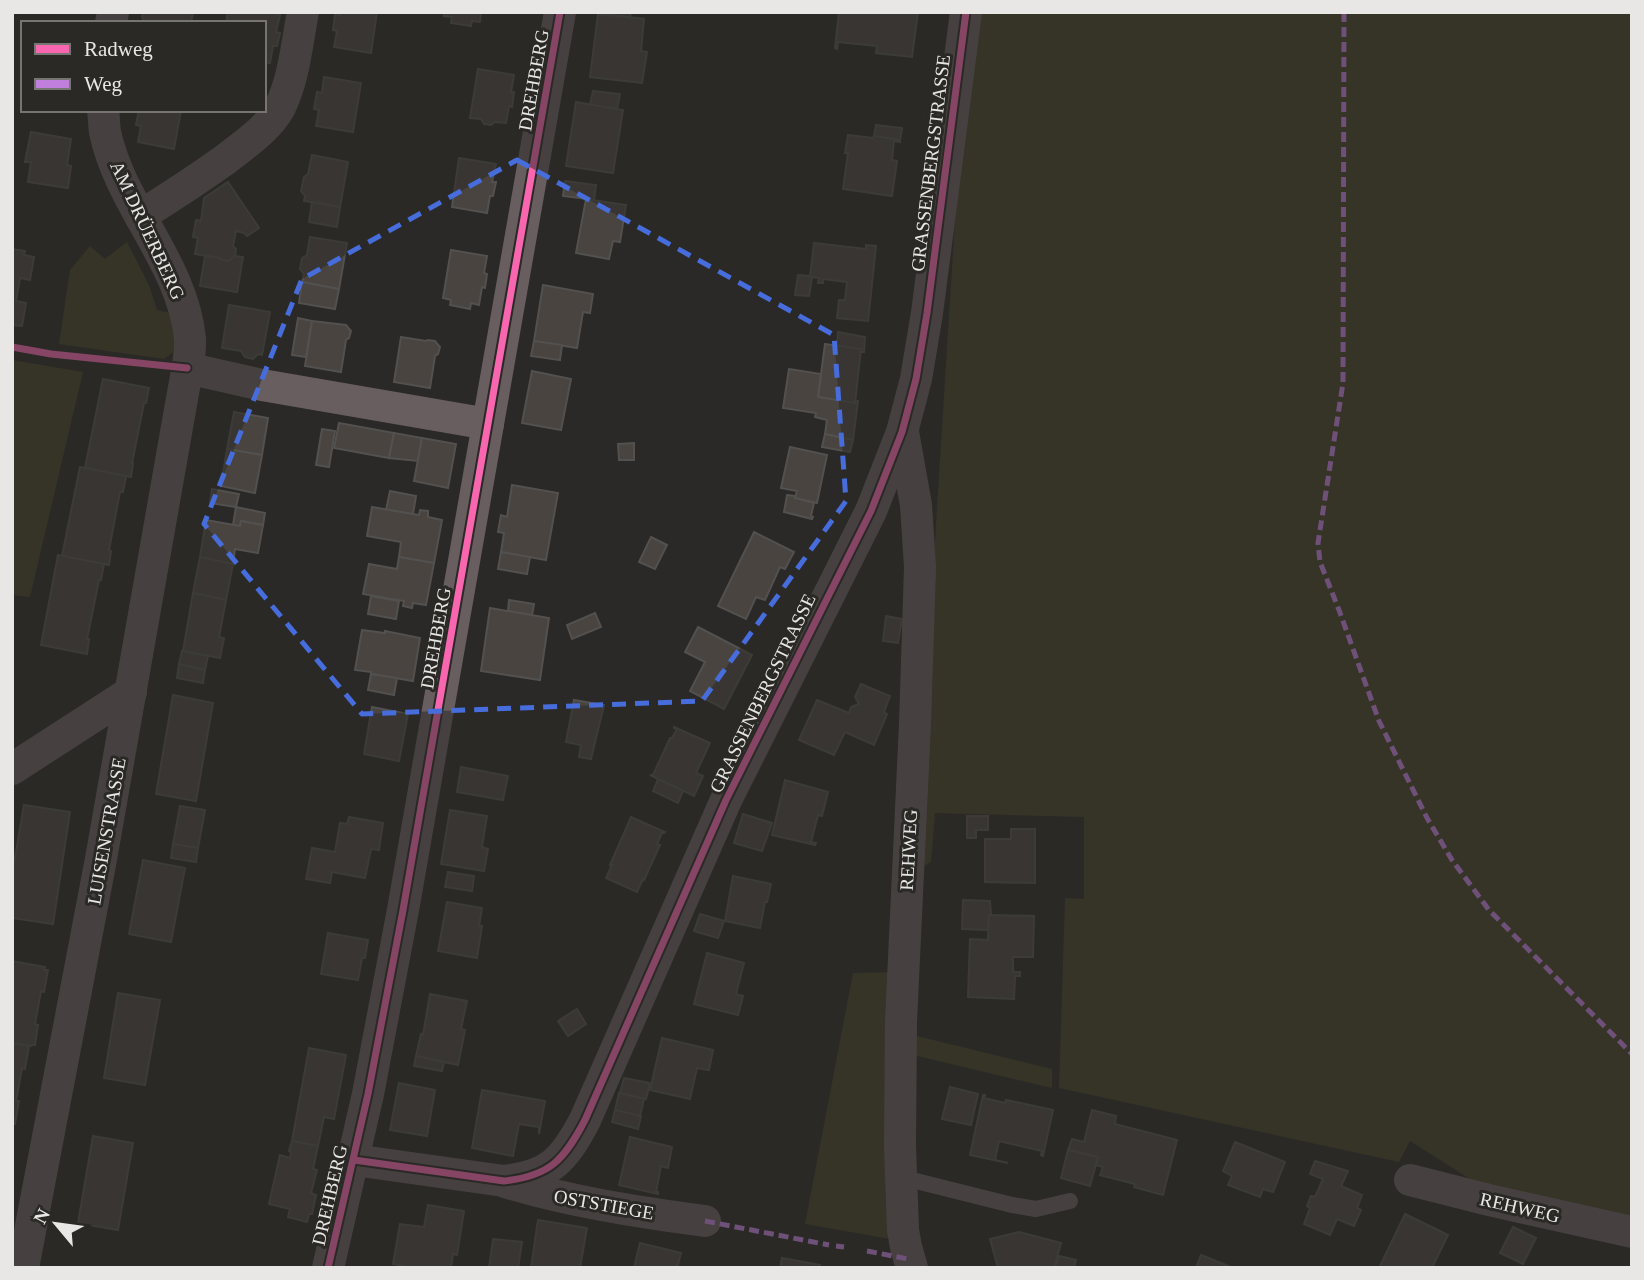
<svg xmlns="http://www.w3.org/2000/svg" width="1644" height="1280" font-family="Georgia,serif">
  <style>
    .green { fill: #463e28 }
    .building { fill: #494440; stroke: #52514f; stroke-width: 2 }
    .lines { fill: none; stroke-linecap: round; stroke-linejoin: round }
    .service { stroke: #685e60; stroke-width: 16 }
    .minor { stroke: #685e60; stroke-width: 32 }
    .quiet { stroke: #c07fdc; stroke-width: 5; stroke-dasharray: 10 5; stroke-linecap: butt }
    .cycleway-casing { stroke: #2b2926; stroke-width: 11 }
    .cycleway { stroke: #f766af; stroke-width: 7 }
    .marked { fill: none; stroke: #466ddb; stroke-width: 5; stroke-dasharray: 14 9; stroke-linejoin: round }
    .labels { text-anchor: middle; stroke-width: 6; stroke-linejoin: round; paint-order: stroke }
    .street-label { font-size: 19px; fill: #e8e7e5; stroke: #2b2926 }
  </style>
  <rect width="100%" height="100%" fill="#2a2927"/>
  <g class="green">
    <path d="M968,12H1632V1223L1489,1191L1410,1141L1399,1162L1059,1088L1065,898L1084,899V817L935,813L931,862L918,869V813Z"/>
    <path d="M127,242L149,285L157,310L170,313L176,350L164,359L59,344L70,270L90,246L105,259Z"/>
    <path d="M12,360L83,372L30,597L12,595Z"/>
    <path d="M896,972L890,1239L805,1224L853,973Z"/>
    <path d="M913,1035L1052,1069V1088L913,1055Z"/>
  </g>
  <g class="building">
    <path d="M143,12H193L191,23H145L142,17Z"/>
    <path d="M228,12H267L280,15L276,32L280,33L277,46H273L270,63L264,62V23H226Z"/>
    <path d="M340,12H377L371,53L334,47L337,31L333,30L335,14L340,15Z"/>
    <path d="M444,12H481L480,22L472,21L471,26L451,23L452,17L444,16Z"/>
    <path d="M603,12H631L630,17L603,15Z"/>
    <path d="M839,12H918L912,57L876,53L877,46L838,42L837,49L835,48Z"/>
    <path d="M598,14L644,19L641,51L647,52L642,83L590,77Z"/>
    <path d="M478,69L514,75L511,92H514L512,107L509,106L506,123L495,122L491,125L484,124L481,119L470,118Z"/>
    <path d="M324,77L361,83L353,132L316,126L319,110L314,109L317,92L322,93Z"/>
    <path d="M593,91L620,94L617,109L590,105Z"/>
    <path d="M576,102L623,110L613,173L566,166Z"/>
    <path d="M139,110H181L174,149L138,142L141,126L136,125Z"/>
    <path d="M876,125L902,128L900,140L874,136Z"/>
    <path d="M31,132L71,139L67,165L71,166L68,188L28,182L31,162H25Z"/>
    <path d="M848,135L873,138L874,136L900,140V142L894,141L892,160L897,161L892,196L843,189L848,153H845Z"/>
    <path d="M312,155L348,162L340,207L304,201L305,196L301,191L304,177L308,174Z"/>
    <path d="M459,158L496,164L492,182H496L493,196H490L487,213L452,207Z"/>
    <path d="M565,181L596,185L594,200L563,196Z"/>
    <path d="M228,182L259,228L247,236L244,233L236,231L233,246L236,249L235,256L229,261L221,260L220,258L195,254L198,238L193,237L196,220L201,221L204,198Z"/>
    <path d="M586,199L626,205L620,242L613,241L609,259L576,253Z"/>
    <path d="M312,202L340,207L337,227L309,222Z"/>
    <path d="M310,237L347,243L339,289L302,282L304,274L300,269L302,258L307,255Z"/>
    <path d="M814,243L866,249V245L876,246L868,321L837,318L839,300H845L847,282L823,279V283H818L819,278L812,277L809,296L795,295L798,275L810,276Z"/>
    <path d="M12,249L25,251L24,255L34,257L30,280L20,278L16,301L26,303L22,326L12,325Z"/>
    <path d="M451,250L487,256L484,273L487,274L485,288L482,287L479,305L471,303L470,309L450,305L451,300L443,298Z"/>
    <path d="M205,256L220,258L221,260L229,261L235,256L243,257L237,292L200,286Z"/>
    <path d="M302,282L339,289L335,309L299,303Z"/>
    <path d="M543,285L593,294L590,313L583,312L577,348L534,341Z"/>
    <path d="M229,305L270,312L262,355L258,354L253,359L245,357L241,351L222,348Z"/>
    <path d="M298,318L312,321L306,357L292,355Z"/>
    <path d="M312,321L346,325L351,331L349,338L346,340L341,372L305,366Z"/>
    <path d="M838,332L865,337L864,352H860L861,349L837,346Z"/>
    <path d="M401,337L426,341L428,340L435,341L440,347L438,354L435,356L430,388L394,382Z"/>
    <path d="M534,341L562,345L560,360L531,356Z"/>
    <path d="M825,344L861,349L855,403L818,397Z"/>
    <path d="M789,369L821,374L818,397L855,403V401H858L853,440L825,434L827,420L815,417L816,413L783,408Z"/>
    <path d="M532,371L571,379L561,430L522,423Z"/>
    <path d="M103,379L149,388L146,403H144L132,463H133L131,477L85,468Z"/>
    <path d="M234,412L268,418L262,455L227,449Z"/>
    <path d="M339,423L394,433L389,458L334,448Z"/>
    <path d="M322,429L335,431L329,467L316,465Z"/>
    <path d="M394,433L422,438L418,461L389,458Z"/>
    <path d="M825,434L853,440L850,452L822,447Z"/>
    <path d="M422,438L456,444L448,488L414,481Z"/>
    <path d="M634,443V460H619L618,444Z"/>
    <path d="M790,447L827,455L817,503L795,498L797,491L781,488Z"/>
    <path d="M227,449L262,455L255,493L221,486Z"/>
    <path d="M80,467L126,476L123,492H120L109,550L111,551L109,565L62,556Z"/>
    <path d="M512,485L558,493L546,560L501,552L504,533L498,532L501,515L507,517Z"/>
    <path d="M212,489L239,494L236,507L210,503Z"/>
    <path d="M390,491L416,496L413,514L386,510Z"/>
    <path d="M787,495L795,496V498L814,503L811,516L813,517L812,519L784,512Z"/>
    <path d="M236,507L265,513L263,525L241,521L240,526L233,525Z"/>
    <path d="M372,507L419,515L420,510L428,511V517L442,520L434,563L399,557L401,542L367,536Z"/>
    <path d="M206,520L240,526L241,521L263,525L258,553L235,549L233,564L200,557Z"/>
    <path d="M754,532L794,552L785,569L780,567L765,600L756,597L746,619L718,606Z"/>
    <path d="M651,537L667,545L655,569L639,562Z"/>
    <path d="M501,552L530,557L527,574L498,569Z"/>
    <path d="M58,555L104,564L101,580H99L87,639H89L87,654L41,645Z"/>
    <path d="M200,557L233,564L226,600L193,593Z"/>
    <path d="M399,557L434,563L426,605L413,603L412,608L403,606L404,601L363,594L369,564L397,569Z"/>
    <path d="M193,593L226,600L219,637L224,638L220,658L183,651Z"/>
    <path d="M371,596L399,601L396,619L368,614Z"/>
    <path d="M509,600L534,604L532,615L508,611Z"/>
    <path d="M490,608L549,618L540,680L481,671Z"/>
    <path d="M595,613L601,627L572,639L567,625Z"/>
    <path d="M886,616L902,619L898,643L883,641Z"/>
    <path d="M698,627L752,655L724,709L690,691L705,662L685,652Z"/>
    <path d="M362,630L385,633V631L420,638L413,681L371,674V672L355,670Z"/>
    <path d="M182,651L208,656L205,670L179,664Z"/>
    <path d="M179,664L205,670L203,683L177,678Z"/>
    <path d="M371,674L397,678L394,695L368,690Z"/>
    <path d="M861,684L890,696L884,712L887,714L874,745L845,732L834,755L799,740L817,700L849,713L851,707L859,704L855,697Z"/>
    <path d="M173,695L213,703L196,801L156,794Z"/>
    <path d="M574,700L604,705L591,759L579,757L581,745L566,742Z"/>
    <path d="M372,707L408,714L399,761L364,754Z"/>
    <path d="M674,727L710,743L696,773L703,776L694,796L650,775H653L670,738H672L677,729L674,728Z"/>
    <path d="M461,767L508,776L503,800L457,792Z"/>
    <path d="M658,779L683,791L678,803L653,791Z"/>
    <path d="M785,780L828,792L822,816L818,815L811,842L816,843L815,845L772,835Z"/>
    <path d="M24,805L70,812L53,924L12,918V875Z"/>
    <path d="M180,806L205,810L198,848L173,844Z"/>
    <path d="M450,810L487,816L482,847L488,849L484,871L441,864Z"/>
    <path d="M743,814L772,823L762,851L734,843Z"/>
    <path d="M967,816H988V830H976V838H967Z"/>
    <path d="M349,817L383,823L379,850L371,849L365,878L332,872L330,883L306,879L312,848L335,852L340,823L347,824Z"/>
    <path d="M631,817L665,832L664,833H662L657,844L660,845L644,880L643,879L637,892L606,878L612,865H610Z"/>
    <path d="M1011,829H1035V883L985,882V839H1011Z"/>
    <path d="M173,844L198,848L196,862L171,858Z"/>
    <path d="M143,860L185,868L171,942L129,934Z"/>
    <path d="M448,872L474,876L472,891L445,887Z"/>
    <path d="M733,876L771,884L767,902H765L760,928L725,921Z"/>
    <path d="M963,900L990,901L991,915H989L988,930L962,929Z"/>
    <path d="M447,902L482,908L479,926H482L477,958L438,951Z"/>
    <path d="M700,914L724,921L718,938L694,931Z"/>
    <path d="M989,915L1034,916L1033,957H1013V972H1020V976H1015L1014,999L968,997L970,939L988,940Z"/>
    <path d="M328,933L368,940L365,958H362L358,980L321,974Z"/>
    <path d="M707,953L744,963L736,994L743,996L738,1015L694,1004Z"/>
    <path d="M12,961L45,967L44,970H48L44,992L41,991L35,1024L38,1025L35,1045H32L31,1046L12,1043Z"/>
    <path d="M118,993L160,1000L145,1085L104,1078Z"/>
    <path d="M430,994L467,1001L461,1029L465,1030L458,1065L416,1056L421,1034L423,1035Z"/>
    <path d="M577,1009L586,1024L568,1036L558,1021Z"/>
    <path d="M662,1038L713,1050L709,1070L697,1068L690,1099L650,1090Z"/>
    <path d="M12,1043L29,1046L25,1069L22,1068L16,1101H19L15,1124H12Z"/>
    <path d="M309,1048L346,1055L334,1119L324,1117L318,1146L292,1141Z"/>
    <path d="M416,1056L444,1062L442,1071L414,1066Z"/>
    <path d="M624,1078L650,1083L646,1099L620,1093Z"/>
    <path d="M399,1083L435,1090L427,1136L390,1130Z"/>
    <path d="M950,1087L978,1094L971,1125L942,1119Z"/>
    <path d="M482,1090L545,1101L539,1134V1127L519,1124L513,1156L472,1148Z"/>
    <path d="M619,1093L644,1099L640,1116L615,1110Z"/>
    <path d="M983,1095H985L984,1098L1005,1103L1006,1100L1053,1110L1043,1156L1041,1155L1042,1151L999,1141L995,1160L1008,1163L970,1155Z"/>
    <path d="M615,1110L641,1116L638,1129L612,1122Z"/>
    <path d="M1092,1110L1116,1116L1115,1124L1177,1140L1163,1195L1134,1187L1135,1184L1100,1175L1103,1167L1096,1165L1098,1157L1068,1150L1072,1139L1084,1142Z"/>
    <path d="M93,1136L133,1143L118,1230L78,1223Z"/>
    <path d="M630,1137L672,1147L668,1168L661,1166L656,1192H658V1194L619,1185Z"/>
    <path d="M292,1141L318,1146L313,1169L317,1170L311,1193L316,1195L312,1214H309L307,1222L288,1217L290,1209L269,1204L280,1155L290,1158L291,1152L289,1151Z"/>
    <path d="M1235,1142L1285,1162L1273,1192L1263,1189L1260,1197L1228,1185L1232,1176L1223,1171Z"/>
    <path d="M1068,1150L1098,1157L1090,1186L1061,1178Z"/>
    <path d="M1315,1161L1348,1171L1341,1186L1362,1195L1357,1208L1361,1210L1354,1226L1337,1219L1330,1235L1304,1224L1310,1208L1307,1206L1311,1196L1315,1197L1323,1179L1310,1174Z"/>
    <path d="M428,1205L464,1211L457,1255L453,1254L451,1268H414L393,1264L400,1224L424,1227Z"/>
    <path d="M1405,1214L1448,1235L1432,1268H1421L1417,1266L1416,1268H1379Z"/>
    <path d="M538,1220L587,1228L580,1268H531Z"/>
    <path d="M1513,1227L1536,1238L1523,1264L1500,1253Z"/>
    <path d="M1019,1232L1061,1243L1054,1268H998L990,1239Z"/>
    <path d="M493,1239L522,1242L518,1268H489Z"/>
    <path d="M640,1243L681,1253L678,1265H676L675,1268H634Z"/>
    <path d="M1201,1255L1233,1268H1196Z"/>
    <path d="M1059,1256L1076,1260L1074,1268H1055Z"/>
    <path d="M782,1258L820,1265L819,1268H780Z"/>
  </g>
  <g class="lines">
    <path class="service" d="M900,1177L1012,1205L1036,1209L1070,1201"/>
    <g class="minor">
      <path d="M111,23L113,12"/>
      <path d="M140,216C169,198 198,179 226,159C245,144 268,129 280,107C294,79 297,43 303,12"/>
      <path d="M187,368L262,385L488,424"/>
      <path d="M903,432L916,505L920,567L915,724L901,1022L900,1146L903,1230L906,1247L912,1268"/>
      <path d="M12,769L131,692"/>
      <path d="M354,1160L504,1181C550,1176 564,1160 585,1120L726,800L871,511L902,432L916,379L927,313L966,12"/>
      <path d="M1410,1180L1489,1200L1632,1232"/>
      <path d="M505,1182C571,1202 638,1212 705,1221"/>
      <path d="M23,1268L101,859L183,393C186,376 191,356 190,339C183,263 120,205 105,132C104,125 104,117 103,110"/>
      <path d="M328,1268L368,1094L403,910L560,12"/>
    </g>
    <g class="quiet">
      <path d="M1344,12L1343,383L1318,543L1320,562L1339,610L1379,721L1427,818L1452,860L1489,910L1632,1054"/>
      <path d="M705,1221L829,1245"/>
      <path d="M836,1246L844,1247"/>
      <path d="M867,1251L908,1259"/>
    </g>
    <defs>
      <g id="cycleway">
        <path d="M12,347L51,354L187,368"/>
        <path d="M354,1160L504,1181C550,1176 564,1160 585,1120L726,800L871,511L902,432L916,379L927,313L966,12"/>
        <path d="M328,1268L368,1094L403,910L560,12"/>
      </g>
    </defs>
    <use href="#cycleway" class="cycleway-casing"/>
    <use href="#cycleway" class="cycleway"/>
  </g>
  <path d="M0 0H1644V1280H0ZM517,160L834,335L846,501L702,701L362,714L204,524L302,279Z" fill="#2a2927" fill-opacity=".55" fill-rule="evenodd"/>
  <path class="marked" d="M517,160L834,335L846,501L702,701L362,714L204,524L302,279Z"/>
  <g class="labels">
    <g class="street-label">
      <text transform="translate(533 80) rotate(-80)" y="7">DREHBERG</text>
      <text transform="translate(930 163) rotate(-83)" y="7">GRASSENBERGSTRASSE</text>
      <text transform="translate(148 230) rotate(65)" y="7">AM DRÜERBERG</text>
      <text transform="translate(435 638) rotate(-80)" y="7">DREHBERG</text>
      <text transform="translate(762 693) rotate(-64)" y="7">GRASSENBERGSTRASSE</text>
      <text transform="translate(106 831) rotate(-80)" y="7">LUISENSTRASSE</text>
      <text transform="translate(908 850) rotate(-87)" y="7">REHWEG</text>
      <text transform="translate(329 1195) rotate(-77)" y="7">DREHBERG</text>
      <text transform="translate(604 1204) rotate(10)" y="7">OSTSTIEGE</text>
      <text transform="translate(1520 1207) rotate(13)" y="7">REHWEG</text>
    </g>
  </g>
  <rect width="1644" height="1280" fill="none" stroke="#e8e7e5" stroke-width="28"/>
  <rect x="21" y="21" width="245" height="91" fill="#2b2926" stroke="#777572" stroke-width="2"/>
  <rect x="35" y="44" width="35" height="10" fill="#f766af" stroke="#777572" stroke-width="2"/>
  <text x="84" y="56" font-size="21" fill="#e8e7e5">Radweg</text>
  <rect x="35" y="79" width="35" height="10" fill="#c07fdc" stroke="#777572" stroke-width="2"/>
  <text x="84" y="91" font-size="21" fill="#e8e7e5">Weg</text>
  <g transform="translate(56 1224) rotate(299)" stroke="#2b2926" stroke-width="5" paint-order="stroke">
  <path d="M0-5L12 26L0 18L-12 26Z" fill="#e8e7e5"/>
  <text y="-10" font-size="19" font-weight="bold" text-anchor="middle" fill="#e8e7e5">N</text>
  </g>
</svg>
